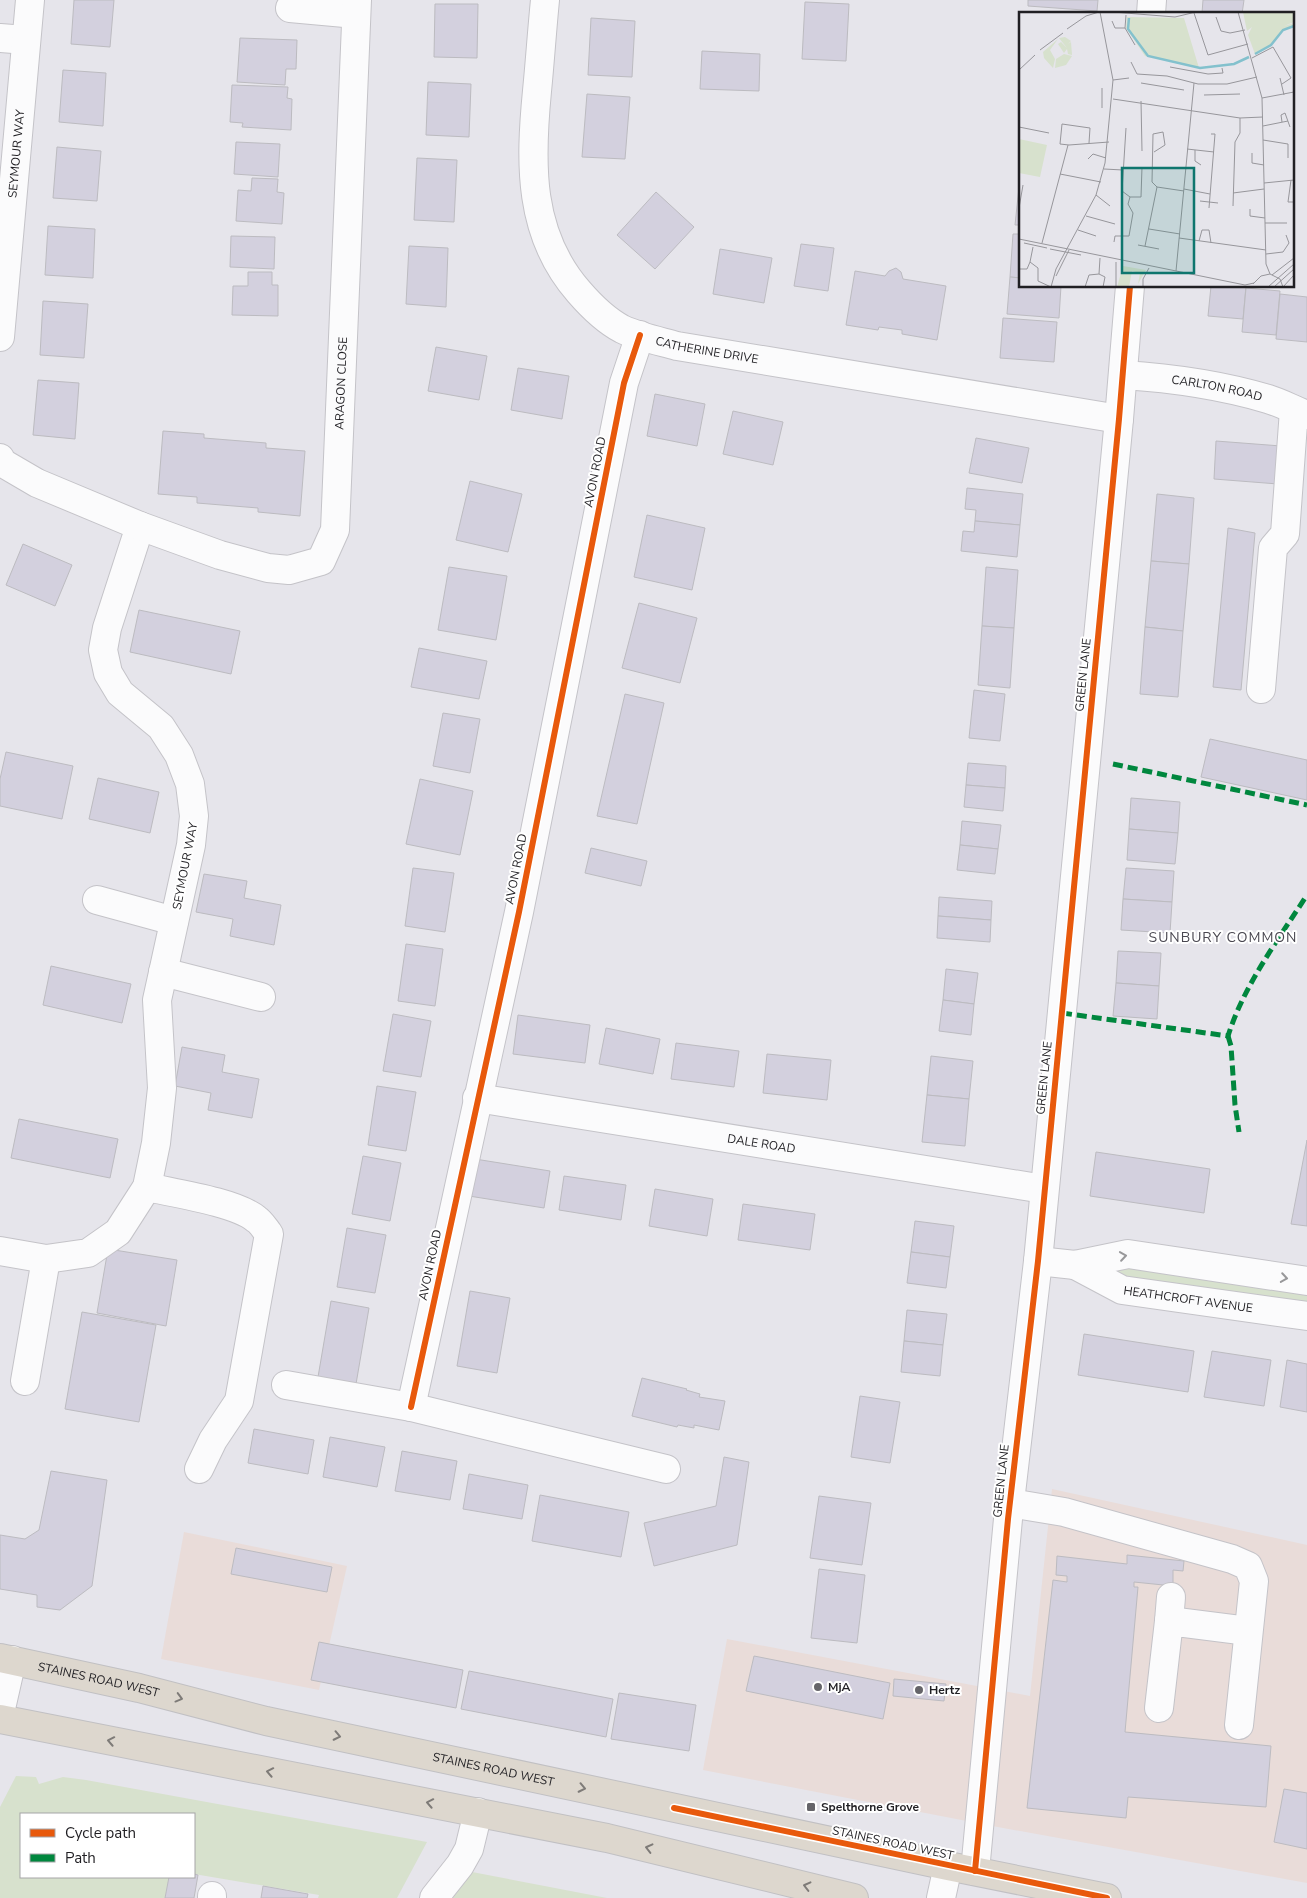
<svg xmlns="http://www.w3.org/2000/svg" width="1307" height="1898" font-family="'Nunito Sans',sans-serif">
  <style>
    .commercial { fill: #e9dcd9 }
    .green { fill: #d7e1cd }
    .building { fill: #d3d0de; stroke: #bcbbc0 }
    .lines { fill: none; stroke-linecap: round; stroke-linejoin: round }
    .minor-casing { stroke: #c4c3c8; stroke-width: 30 }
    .highway-casing { stroke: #c1c0c3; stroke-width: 30 }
    .minor { stroke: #fbfbfc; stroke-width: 28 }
    .highway { stroke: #ddd7ce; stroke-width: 28 }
    .quiet { stroke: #00873e; stroke-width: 5; stroke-dasharray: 10 5; stroke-linecap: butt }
    .cycleway-casing { stroke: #fff; stroke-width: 9 }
    .cycleway { stroke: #e8590c; stroke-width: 6 }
    .oneway { stroke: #98989a }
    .oneway2 { stroke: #7e7b78 }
    .poi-dot { fill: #656469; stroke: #fff; stroke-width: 2 }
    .labels { text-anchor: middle; stroke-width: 4; stroke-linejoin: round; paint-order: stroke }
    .street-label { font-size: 12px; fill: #201f23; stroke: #fff }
    .poi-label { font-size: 12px; font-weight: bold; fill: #201f23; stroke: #fff; text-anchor: start }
    .neighbourhood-label { font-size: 14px; letter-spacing: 1px; fill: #494750; stroke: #fff }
    .inset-river { fill: none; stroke: #83c1cd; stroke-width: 2.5 }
    .inset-road { fill: none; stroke: #97969b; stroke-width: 1 }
    .view { fill: #0f766e; fill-opacity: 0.15; stroke: #0f766e; stroke-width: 2.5 }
    .inset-edge { fill: none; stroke: #201f23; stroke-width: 2.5 }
  </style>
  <rect width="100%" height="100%" fill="#e6e5eb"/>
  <g class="commercial">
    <path d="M1052,1489L1307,1545V1883L1003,1828L703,1770L727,1639L1030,1696Z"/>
    <path d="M184,1532L347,1566L319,1690L161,1659Z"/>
  </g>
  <g class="green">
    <path d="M1114,1263L1307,1288V1303L1111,1275Z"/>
    <path d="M16,1776L36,1777L39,1784L63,1777L86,1780L427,1842L397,1898H318L319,1895L194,1874V1814H21V1877H169L165,1898H0V1807Z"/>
    <path d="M472,1872L607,1898H453Z"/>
  </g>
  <g class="building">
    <path d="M74,0H114L110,47L71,44Z"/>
    <path d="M1028,0H1098L1097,11L1028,6Z"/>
    <path d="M1203,0H1244L1242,14L1202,13Z"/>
    <path d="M805,2L849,4L846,61L802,59Z"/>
    <path d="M435,4H478L477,58L434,57Z"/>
    <path d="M591,18L635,21L632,77L588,75Z"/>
    <path d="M240,38L297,40L296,69H286L285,85L237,82Z"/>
    <path d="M702,51L760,54L759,91L700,89Z"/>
    <path d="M63,70L106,73L103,126L59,122Z"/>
    <path d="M428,82L471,84L469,137L426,135Z"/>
    <path d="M232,85L288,87L287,98L292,99L291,130L242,127L243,123L230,122Z"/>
    <path d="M587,94L630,97L625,159L582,157Z"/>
    <path d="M236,142L280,144L278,177L234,174Z"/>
    <path d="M57,147L101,151L97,201L53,198Z"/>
    <path d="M417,158L457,160L454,222L414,220Z"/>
    <path d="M252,178L278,179L277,192L284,193L282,224L236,221L238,190L251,191Z"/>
    <path d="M1019,187H1021V225H1015Z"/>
    <path d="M656,192L694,227L655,269L617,235Z"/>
    <path d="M48,226L95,229L93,278L45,275Z"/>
    <path d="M1013,234H1021V278L1010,277Z"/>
    <path d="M231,236L275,237L274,269L230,267Z"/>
    <path d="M801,244L834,248L828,291L794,286Z"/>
    <path d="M409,246L448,248L446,307L406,304Z"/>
    <path d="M720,249L772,258L764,303L713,294Z"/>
    <path d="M896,268L901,272L903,279L946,286L937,340L902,334V330L879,327L878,330L846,325L855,271L885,276L889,271Z"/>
    <path d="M248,272H272V285H278V316L232,315L233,286H248Z"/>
    <path d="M1010,277L1021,278V286H1061L1059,318L1007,314Z"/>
    <path d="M1211,286H1246L1243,319L1208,316Z"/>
    <path d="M1246,288L1280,291L1276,335L1242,332Z"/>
    <path d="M1280,294L1307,297V342L1276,339Z"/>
    <path d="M43,301L88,304L84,358L40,355Z"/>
    <path d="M1003,318L1057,322L1054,362L1000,358Z"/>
    <path d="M436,347L487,356L479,400L428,391Z"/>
    <path d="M518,368L569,376L562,419L511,410Z"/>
    <path d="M38,380L79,383L75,439L33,435Z"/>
    <path d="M655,394L705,404L697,446L647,436Z"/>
    <path d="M733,411L783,422L773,465L723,454Z"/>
    <path d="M163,431L204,434V438L266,443V448L305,451L300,516L258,512V508L197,503V497L158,494Z"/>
    <path d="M976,438L1029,448L1022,483L969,473Z"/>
    <path d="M1216,441L1281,446L1278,484L1214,479Z"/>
    <path d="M470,481L522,494L508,552L456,540Z"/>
    <path d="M967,488L1023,494L1020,525L975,521L976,510L965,509Z"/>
    <path d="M1157,494L1194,498L1189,564L1151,561Z"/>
    <path d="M647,515L705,528L692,590L634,577Z"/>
    <path d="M975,521L1020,525L1017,557L961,551L963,531L974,532Z"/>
    <path d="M1228,528L1255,533L1241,690L1213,687Z"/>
    <path d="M23,544L72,565L55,606L6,585Z"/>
    <path d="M1151,561L1189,564L1183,631L1145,627Z"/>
    <path d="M449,567L507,576L496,640L438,630Z"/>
    <path d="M986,567L1018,570L1014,628L982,626Z"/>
    <path d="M639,603L697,618L680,683L622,668Z"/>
    <path d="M139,610L240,631L231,674L130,652Z"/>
    <path d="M982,626L1014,628L1010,688L978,685Z"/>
    <path d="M1145,627L1183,631L1178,697L1140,694Z"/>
    <path d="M419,648L487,661L479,699L411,687Z"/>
    <path d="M974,690L1005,694L1000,741L969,738Z"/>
    <path d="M625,694L664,703L637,824L597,816Z"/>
    <path d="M443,713L480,719L470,773L433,766Z"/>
    <path d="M1210,739L1307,760V800L1201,777Z"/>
    <path d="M6,752L73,766L62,819L0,806V779Z"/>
    <path d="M968,763L1006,766L1005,788L966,785Z"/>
    <path d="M98,778L159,792L150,833L89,819Z"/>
    <path d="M420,779L473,791L460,855L406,844Z"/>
    <path d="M966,785L1005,788L1003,811L964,807Z"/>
    <path d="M1131,798L1180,802L1178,833L1129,829Z"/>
    <path d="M962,821L1001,825L998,849L960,845Z"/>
    <path d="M1129,829L1178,833L1175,864L1127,860Z"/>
    <path d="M960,845L998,849L995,874L957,870Z"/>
    <path d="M591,848L647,861L641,886L585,873Z"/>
    <path d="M413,868L454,873L445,932L405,926Z"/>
    <path d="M1126,868L1174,871L1172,902L1123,899Z"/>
    <path d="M204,874L247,881L244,898L281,905L274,945L230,936L233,919L196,912Z"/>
    <path d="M939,897L992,901L991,920L938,916Z"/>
    <path d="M1123,899L1172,902L1170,933L1121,930Z"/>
    <path d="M938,916L991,920L990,942L937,938Z"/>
    <path d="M406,944L443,949L435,1006L398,1001Z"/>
    <path d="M1118,951L1161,953L1159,986L1116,983Z"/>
    <path d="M51,966L131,984L122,1023L43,1005Z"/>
    <path d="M946,969L978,973L974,1004L943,1000Z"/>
    <path d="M1116,983L1159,986L1157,1019L1113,1016Z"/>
    <path d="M943,1000L974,1004L971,1035L939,1031Z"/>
    <path d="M393,1014L431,1021L421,1077L383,1071Z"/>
    <path d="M518,1015L590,1025L585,1063L513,1054Z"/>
    <path d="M606,1028L660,1039L653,1074L599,1064Z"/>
    <path d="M676,1043L739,1051L734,1087L671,1079Z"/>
    <path d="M182,1047L225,1055L222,1072L259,1079L252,1118L208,1110L211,1093L175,1086Z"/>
    <path d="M767,1054L831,1060L827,1100L763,1093Z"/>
    <path d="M931,1056L973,1061L969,1099L927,1095Z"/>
    <path d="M377,1086L416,1092L406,1151L368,1145Z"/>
    <path d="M927,1095L969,1099L965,1146L922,1142Z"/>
    <path d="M19,1119L118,1139L110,1178L11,1158Z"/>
    <path d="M1307,1140V1226L1291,1224Z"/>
    <path d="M1096,1152L1210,1169L1204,1213L1090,1196Z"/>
    <path d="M363,1156L401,1163L390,1221L352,1214Z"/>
    <path d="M475,1159L550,1171L544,1208L469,1196Z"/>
    <path d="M564,1176L626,1185L621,1220L559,1210Z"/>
    <path d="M655,1189L713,1199L707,1236L649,1226Z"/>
    <path d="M743,1204L815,1214L810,1250L738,1240Z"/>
    <path d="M915,1221L954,1226L950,1257L911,1252Z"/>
    <path d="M347,1228L386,1235L375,1293L337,1287Z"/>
    <path d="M108,1249L177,1260L166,1326L97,1313Z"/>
    <path d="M911,1252L950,1257L946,1288L907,1283Z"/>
    <path d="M470,1291L510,1298L497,1373L457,1366Z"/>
    <path d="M331,1301L369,1308L356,1384L318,1377Z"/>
    <path d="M907,1310L947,1314L943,1345L904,1341Z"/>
    <path d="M82,1312L156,1325L139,1422L65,1409Z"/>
    <path d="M1084,1334L1194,1351L1188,1392L1078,1375Z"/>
    <path d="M904,1341L943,1345L940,1376L901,1372Z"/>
    <path d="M1212,1351L1271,1360L1264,1406L1204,1397Z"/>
    <path d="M1287,1360L1307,1364V1412L1280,1407Z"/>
    <path d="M642,1378L687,1389L686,1390L700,1394L699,1397L725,1401L719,1430L694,1425V1428L678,1425L677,1427L632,1416Z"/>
    <path d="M860,1396L900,1402L890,1463L851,1457Z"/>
    <path d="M254,1429L314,1440L308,1474L248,1463Z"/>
    <path d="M330,1437L385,1447L377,1487L323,1477Z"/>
    <path d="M402,1451L457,1461L450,1500L395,1491Z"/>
    <path d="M724,1457L749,1462L737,1545L654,1566L644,1523L716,1506Z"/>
    <path d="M51,1471L107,1480L92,1586L60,1610L37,1607V1595L0,1589V1535L25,1539L39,1530Z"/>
    <path d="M469,1474L528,1485L522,1519L463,1509Z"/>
    <path d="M540,1495L629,1512L621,1557L532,1541Z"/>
    <path d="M819,1496L871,1503L862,1565L810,1558Z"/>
    <path d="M236,1548L332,1567L327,1592L231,1574Z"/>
    <path d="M1127,1555L1184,1561L1183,1571L1173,1570V1586L1134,1582V1587H1138L1125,1732L1271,1746L1266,1807L1128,1797L1126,1818L1027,1808L1053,1580L1067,1582V1576L1056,1575L1057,1556L1127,1564Z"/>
    <path d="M819,1569L865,1575L857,1643L811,1638Z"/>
    <path d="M319,1642L463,1670L456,1708L311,1680Z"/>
    <path d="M754,1656L890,1683L883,1719L746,1691Z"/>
    <path d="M469,1671L613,1699L606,1737L461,1709Z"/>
    <path d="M894,1679L946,1684L944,1701L893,1696Z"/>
    <path d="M619,1693L696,1705L689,1751L611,1739Z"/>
    <path d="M1284,1789L1307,1793V1849L1274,1842Z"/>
    <path d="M194,1874L198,1875L194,1898H165L169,1877H194Z"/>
    <path d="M263,1886L308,1894L307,1898H261Z"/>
  </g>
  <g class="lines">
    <defs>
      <g id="minor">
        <path id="s1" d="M545,0C542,30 540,61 537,91C530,163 528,234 579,292C592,307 605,320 622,329C639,337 659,341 677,346L1119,419"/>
        <path d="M290,8L356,14"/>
        <path d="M1151,14L1152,0"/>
        <path d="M0,38L26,40"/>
        <path id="s2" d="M0,337L30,0"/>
        <path id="s3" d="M1123,375C1171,378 1221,385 1268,399C1281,403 1294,410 1307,415"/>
        <path d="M0,458L1,462L37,483L140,526L107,628L103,650L108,673L120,693L161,727L179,755L190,784L194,816L191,845L157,1000L162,1088L156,1143L147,1187L118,1232L88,1253L46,1259L0,1251"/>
        <path id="s4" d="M140,526L220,555L268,568L289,570L321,561L335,530L357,0"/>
        <path d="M1261,689L1273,548L1285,534L1294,410"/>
        <path d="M97,900L174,921"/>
        <path d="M163,972L261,997"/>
        <path id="s5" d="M477,1098L1044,1189"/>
        <path d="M147,1187C173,1193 236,1202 256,1219C261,1222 265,1229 269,1234L239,1401L213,1440L199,1469"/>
        <path d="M1038,1261L1075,1265L1128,1254L1307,1281"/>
        <path id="s6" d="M1075,1265L1122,1290L1307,1316"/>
        <path d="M25,1381L46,1259"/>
        <path d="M286,1385L411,1407L666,1469"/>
        <path d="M411,1407L519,912L624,383L640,335"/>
        <path d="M1010,1503L1064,1512L1232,1559L1248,1566L1254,1581L1239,1725"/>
        <path d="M1169,1621L1171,1597"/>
        <path d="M1159,1708L1169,1621L1248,1631"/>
        <path d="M0,1713L12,1660"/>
        <path d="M975,1871L1008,1519L1038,1261L1119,419L1130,286"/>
        <path d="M212,1898V1896"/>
        <path d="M434,1898L460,1865L469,1849L478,1812"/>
        <path d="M941,1898L948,1866"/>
      </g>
      <g id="highway">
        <path id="s7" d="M0,1658L139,1688L266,1721L948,1866L1107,1898"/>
        <path d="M0,1719L607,1838L854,1898"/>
      </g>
    </defs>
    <use href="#minor" class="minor-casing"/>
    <use href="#highway" class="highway-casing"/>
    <use href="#minor" class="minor"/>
    <use href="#highway" class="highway"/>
    <g class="quiet">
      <path d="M1113,764L1307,805"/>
      <path d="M1062,1013L1228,1036C1244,985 1278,940 1307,895"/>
      <path d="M1228,1036L1231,1046L1235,1105L1239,1132"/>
    </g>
    <defs>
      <g id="cycleway">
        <path d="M411,1407L519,912L624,383L640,335"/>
        <path d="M674,1808L1107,1898"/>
        <path d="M975,1871L1008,1519L1038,1261L1119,419L1130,286"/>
      </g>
    </defs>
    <use href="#cycleway" class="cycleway-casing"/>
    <use href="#cycleway" class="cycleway"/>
  </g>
  <defs><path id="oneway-chevron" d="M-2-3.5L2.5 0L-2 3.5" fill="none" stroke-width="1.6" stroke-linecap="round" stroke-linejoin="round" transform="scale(1.25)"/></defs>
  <g class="oneway">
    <use href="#oneway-chevron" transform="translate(1123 1256) rotate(-8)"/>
    <use href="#oneway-chevron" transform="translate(1284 1278) rotate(9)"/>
  </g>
  <g class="oneway2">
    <use href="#oneway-chevron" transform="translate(179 1698) rotate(15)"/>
    <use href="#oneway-chevron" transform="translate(337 1736) rotate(12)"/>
    <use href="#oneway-chevron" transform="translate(111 1741) rotate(-169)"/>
    <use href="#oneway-chevron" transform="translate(270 1772) rotate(-169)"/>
    <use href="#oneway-chevron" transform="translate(582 1788) rotate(12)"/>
    <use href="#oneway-chevron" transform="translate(430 1803) rotate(-169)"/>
    <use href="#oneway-chevron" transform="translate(649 1848) rotate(-166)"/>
    <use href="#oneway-chevron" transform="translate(807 1886) rotate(-166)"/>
  </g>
  <g class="poi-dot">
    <circle cx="818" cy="1687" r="5"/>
    <circle cx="919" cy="1690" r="5"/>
    <rect x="806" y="1802" width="10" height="10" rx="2.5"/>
  </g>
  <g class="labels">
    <g class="street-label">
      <text dy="4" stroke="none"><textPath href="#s2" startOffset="184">SEYMOUR WAY</textPath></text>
      <text dy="4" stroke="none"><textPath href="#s1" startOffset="448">CATHERINE DRIVE</textPath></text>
      <text dy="4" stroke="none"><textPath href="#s4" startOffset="370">ARAGON CLOSE</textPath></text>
      <text dy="4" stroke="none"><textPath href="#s3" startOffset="95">CARLTON ROAD</textPath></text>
      <text transform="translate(595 472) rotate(-79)" y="4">AVON ROAD</text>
      <text transform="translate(1083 675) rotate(-84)" y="4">GREEN LANE</text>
      <text transform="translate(185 866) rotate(-79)" y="4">SEYMOUR WAY</text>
      <text transform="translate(516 869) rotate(-79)" y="4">AVON ROAD</text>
      <text transform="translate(1044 1078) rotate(-84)" y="4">GREEN LANE</text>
      <text dy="4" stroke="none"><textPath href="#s5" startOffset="288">DALE ROAD</textPath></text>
      <text transform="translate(430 1265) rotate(-78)" y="4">AVON ROAD</text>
      <text dy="4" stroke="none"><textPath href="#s6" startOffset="120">HEATHCROFT AVENUE</textPath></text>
      <text transform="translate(1001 1481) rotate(-84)" y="4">GREEN LANE</text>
      <text dy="4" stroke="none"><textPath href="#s7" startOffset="101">STAINES ROAD WEST</textPath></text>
      <text dy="4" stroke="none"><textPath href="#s7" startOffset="506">STAINES ROAD WEST</textPath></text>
      <text transform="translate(893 1843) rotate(12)" y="4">STAINES ROAD WEST</text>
    </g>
    <g class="poi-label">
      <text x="828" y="1691">MjA</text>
      <text x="929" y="1694">Hertz</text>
      <text x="821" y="1811">Spelthorne Grove</text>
    </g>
    <g class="neighbourhood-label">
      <text x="1223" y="942">SUNBURY COMMON</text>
    </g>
  </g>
  <g transform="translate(1019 12)">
    <rect width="275" height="275" fill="#e6e5eb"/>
    <path d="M224,0H275V10L265,14L275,11V15L265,18L251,35L236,42L229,23L233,15L228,19ZM108,5L165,6L180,56L126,44L107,16ZM46,25L52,29L49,32L52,30L53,43L49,42L48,37L45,41L39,32L42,30L48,36L40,26ZM39,27L31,38L36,47L34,56L25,46L24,40ZM45,42L53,44L47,53L36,56L37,47ZM0,127L28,133L21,165L0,161ZM104,254L127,258L119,272L121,261L113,259L110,275H98Z" fill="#d7e1cd"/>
    <path class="inset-river" d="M110,6L109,17L129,44L181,56L215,52L230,45M236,42L252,33L264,18L275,14"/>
    <path class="inset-road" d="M94,0L156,5L177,0M219,0L243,86L247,252L251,262M175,1L189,43L229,32M107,3L106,16L116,33M197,5L202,19L211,21L226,18M93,9L96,16H106M48,17L67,4L80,0M21,38L44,21M233,46L254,35L272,66L263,72M112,50L118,62L148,64L179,72H208L238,65M151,55L189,62L204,61L203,56M0,58L16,43M261,66L265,83M94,68L110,66M122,71L165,78M83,76V96M185,83L221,82M243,86L275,80M94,87L221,106L244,105M122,89L123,139M263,110L262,103L266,101L271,115M244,114L269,109M0,115L30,121M244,128L269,132V146M70,131L71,116L43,112L41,132L50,133L90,130M168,137L195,140M176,138V149L182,153M135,140L146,133L144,120L134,122L133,170L138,175L165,179M233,141V151L245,153M69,147L74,142L87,146M85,157L104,158M41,162L82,170M272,168L269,190H275M245,171L275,168M165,177L191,182M214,181L245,177M77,183L91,194M111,185H122L123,155M181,189L199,191M214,194L216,130L221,121V106M0,196L4,173M190,196L196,122H192M231,197V204L246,206M67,204L96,212M246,211H268M130,217L161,222M59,218L77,224M160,226L247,238M0,227L226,273L235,271M180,229L183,218H190L192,231M95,230L96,224H110L114,201L109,192L111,185L103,179L107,116M5,231L28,236M23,231L49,133M119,233L140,237M126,234L138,175M14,235L11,250L19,256V269L32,275M31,237L62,243M247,242L264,240L270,231L267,223M81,246L80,262L86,265L84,275M0,257H8L11,250M157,259L175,71M253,263L275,246M37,264L50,238M234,272L242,264L251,262L261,267L264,275M32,275L37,257L77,183L86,151L94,68L81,0M66,275L70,263L80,262M97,275V250M124,275V267L130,256M249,275L275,252M255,275L275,257M264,275L275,263"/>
    <path class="view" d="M103,156H175V261H103Z"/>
    <rect width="275" height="275" class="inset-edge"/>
  </g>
  <rect x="20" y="1813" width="175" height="65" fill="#ffffff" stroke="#a6a5a7"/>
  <rect x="30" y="1829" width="25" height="8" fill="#e8590c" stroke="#a6a5a7"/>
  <text x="65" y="1838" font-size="15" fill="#201f23">Cycle path</text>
  <rect x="30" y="1854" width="25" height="8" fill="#00873e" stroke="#a6a5a7"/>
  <text x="65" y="1863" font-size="15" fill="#201f23">Path</text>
</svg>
